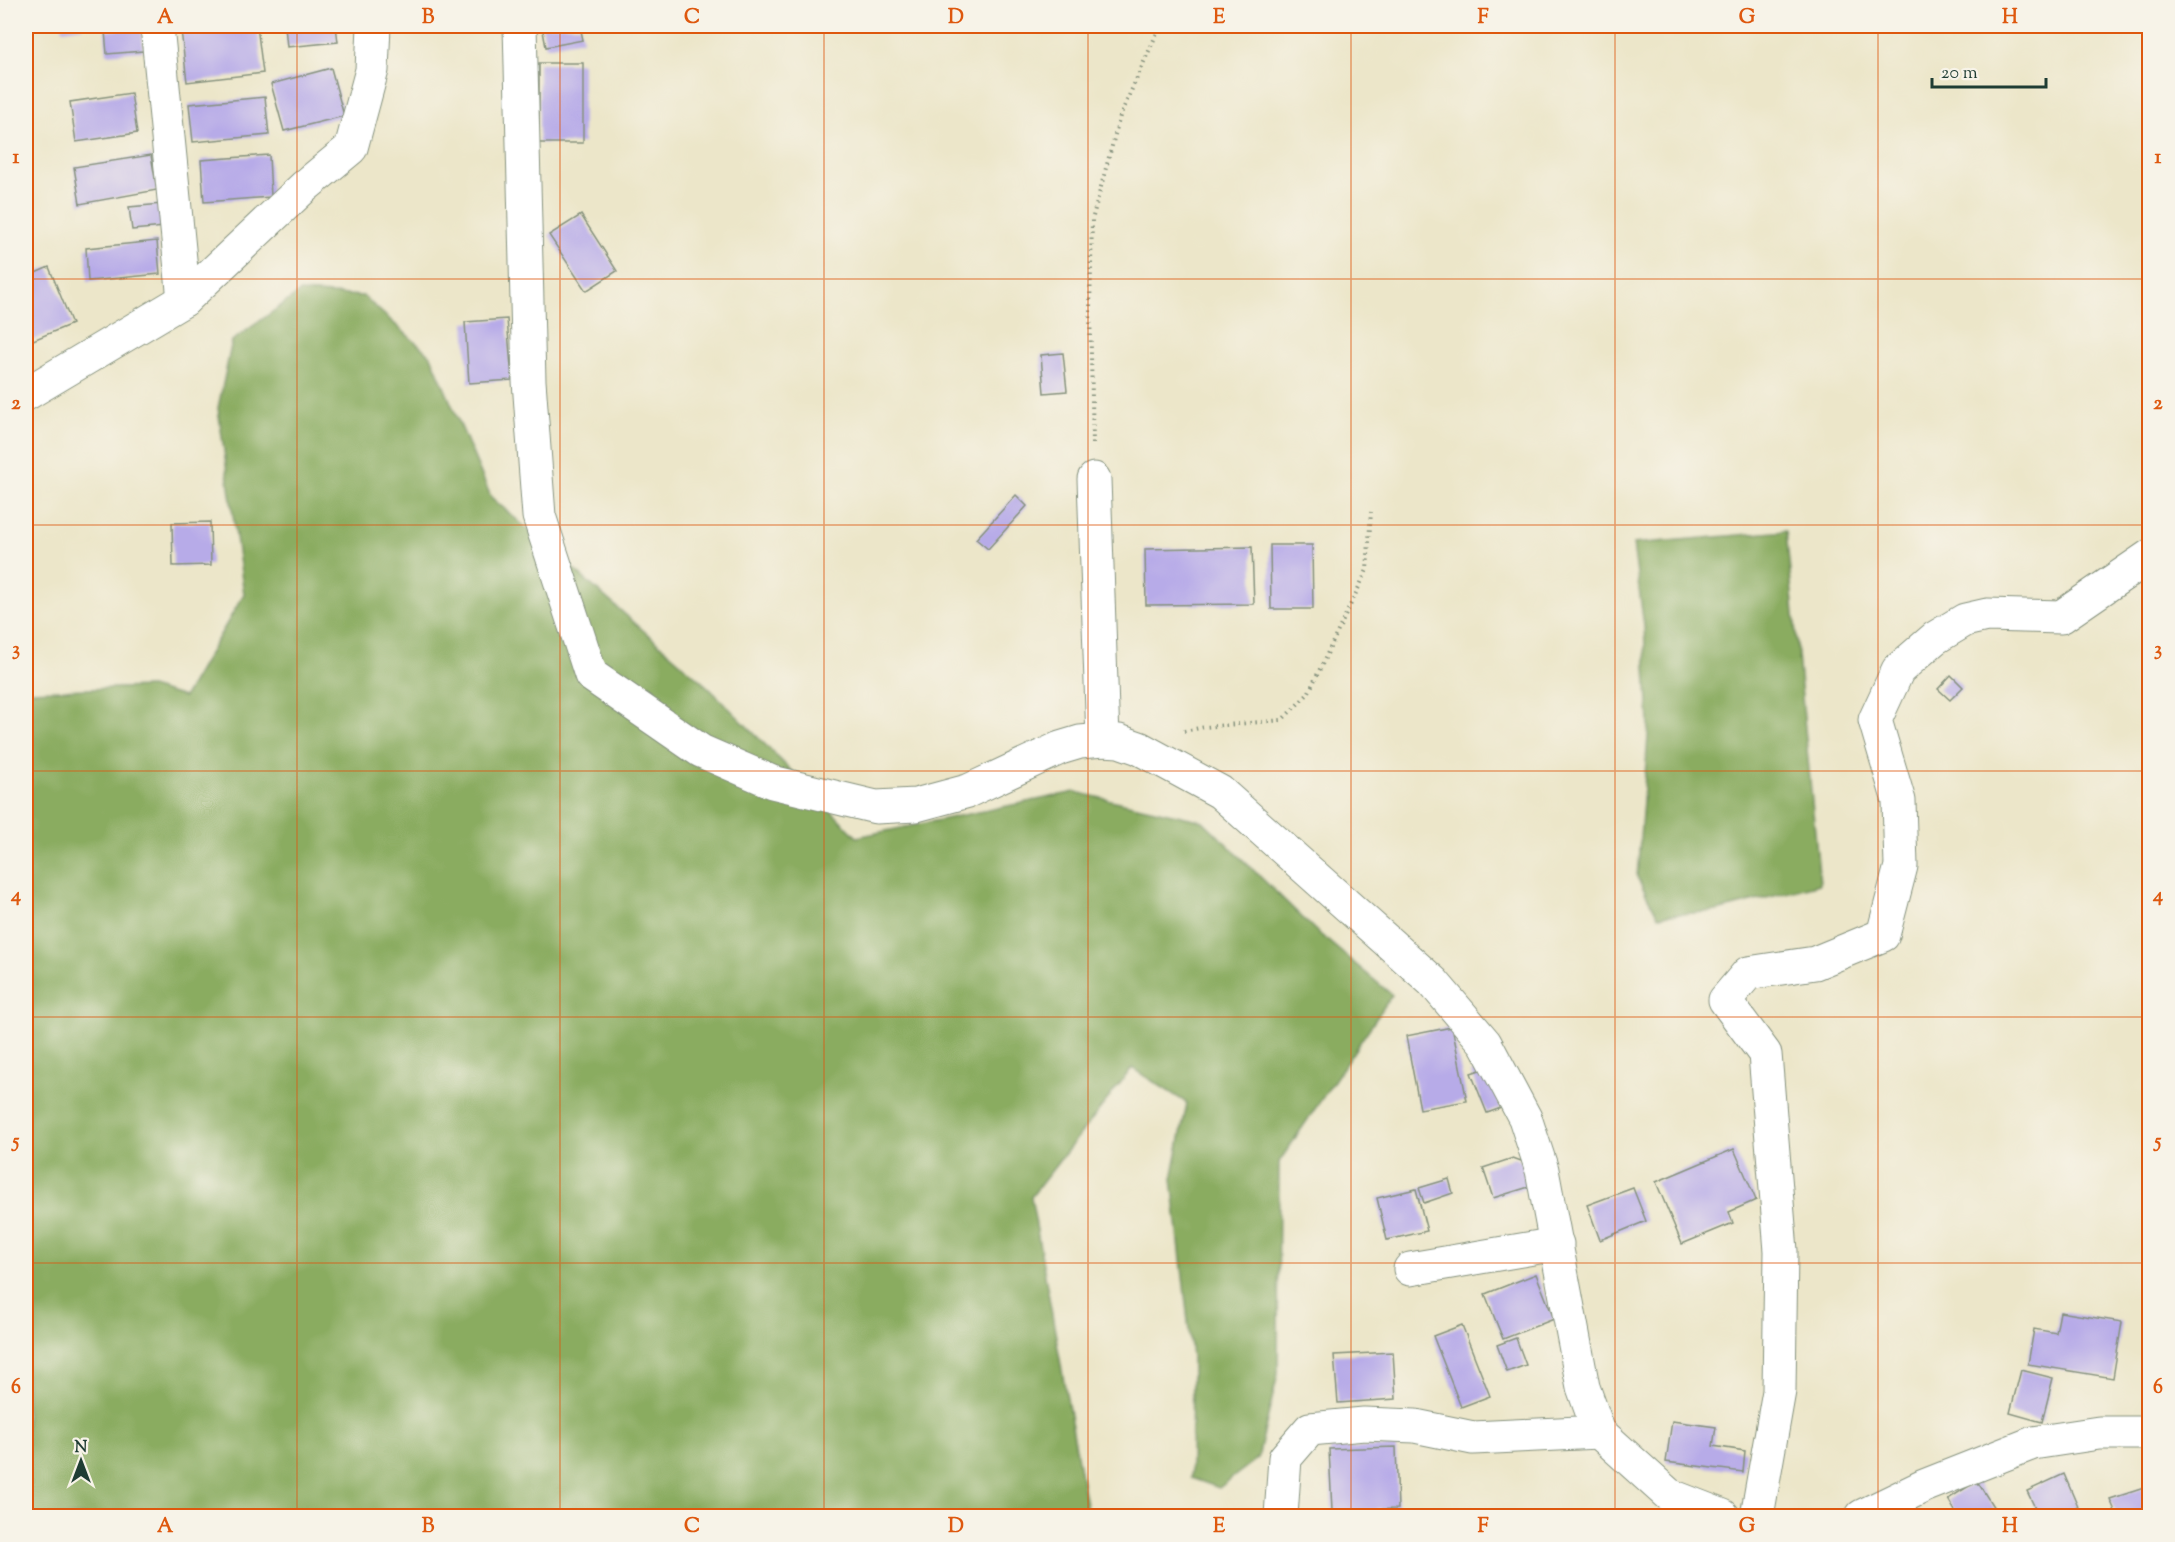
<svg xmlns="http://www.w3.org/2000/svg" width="2175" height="1542" font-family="'Sorts Mill Goudy',serif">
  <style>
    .forest { fill: #8aac60; stroke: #54744a; stroke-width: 1.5 }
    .building { fill: #b7abe8 }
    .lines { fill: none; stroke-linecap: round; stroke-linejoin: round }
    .minor-casing { stroke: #86927e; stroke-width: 35 }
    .path { stroke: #86927e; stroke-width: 4; stroke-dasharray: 1.5 4.5; stroke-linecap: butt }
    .minor { stroke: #fff; stroke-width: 33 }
    .grid { fill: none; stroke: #de580e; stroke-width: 1.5; stroke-opacity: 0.55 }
    .neatline { fill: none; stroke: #de580e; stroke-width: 2 }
    .grid-label { font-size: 20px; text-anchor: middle; font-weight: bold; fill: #de580e }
  </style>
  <rect width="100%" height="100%" fill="#f7f3e8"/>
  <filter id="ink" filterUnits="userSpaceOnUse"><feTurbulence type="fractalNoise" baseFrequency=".0167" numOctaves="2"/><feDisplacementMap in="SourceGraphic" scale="12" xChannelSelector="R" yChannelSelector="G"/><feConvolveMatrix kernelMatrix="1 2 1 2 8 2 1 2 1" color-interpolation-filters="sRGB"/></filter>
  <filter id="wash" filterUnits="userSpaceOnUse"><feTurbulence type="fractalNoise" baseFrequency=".008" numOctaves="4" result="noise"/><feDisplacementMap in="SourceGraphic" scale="24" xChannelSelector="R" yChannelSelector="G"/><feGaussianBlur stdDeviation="1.35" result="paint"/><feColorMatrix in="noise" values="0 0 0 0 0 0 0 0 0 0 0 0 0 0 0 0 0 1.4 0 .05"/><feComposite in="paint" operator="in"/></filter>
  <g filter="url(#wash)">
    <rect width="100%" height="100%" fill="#ece6c9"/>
    <g class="forest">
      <path d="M300,292L363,296L431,356L491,497L708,687L857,837L1075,792L1203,821L1315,930L1392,995L1279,1162L1278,1374L1258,1458L1219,1488L1191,1478L1192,1357L1172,1179L1187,1103L1132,1068L1031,1197L1088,1516H26V691L150,687L184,697L244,594L218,408L232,341Z"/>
      <path d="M1786,531L1820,884L1717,911L1658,916L1637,877L1649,724L1644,626L1633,544Z"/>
    </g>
    <g id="blocks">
      <g class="building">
        <path d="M62,26H83V27L63,30Z"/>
        <path d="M215,26H257L263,73L187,82L181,30Z"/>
        <path d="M285,26H336L338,42L287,47Z"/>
        <path d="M542,26H580L583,40L546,47Z"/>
        <path d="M141,28L143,51L107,54L105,31Z"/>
        <rect x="539" y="63" width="44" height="80"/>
        <path d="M331,68L344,116L284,131L271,84Z"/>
        <path d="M131,93L137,133L76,142L70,102Z"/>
        <path d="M265,97L269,135L193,142L189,104Z"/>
        <path d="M151,155L157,190L80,204L74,167Z"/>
        <path d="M269,155L271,197L204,202L201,160Z"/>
        <path d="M162,204L164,227L132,230L129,207Z"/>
        <path d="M581,215L617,271L586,291L549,235Z"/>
        <path d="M157,241L160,274L88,281L86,248Z"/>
        <path d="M49,267L72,324L26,343V277Z"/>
        <path d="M507,319L512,380L469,383L465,322Z"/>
        <path d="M1063,353L1067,391L1044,393L1041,355Z"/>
        <path d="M1016,495L1027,506L988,549L976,539Z"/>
        <path d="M210,522L211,565L173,566L172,523Z"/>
        <path d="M1270,545H1312L1313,609H1271Z"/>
        <path d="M1252,547L1254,604L1146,605L1145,549Z"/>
        <path d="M1951,675L1963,687L1950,700L1938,689Z"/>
        <path d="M1452,1027L1467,1101L1420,1109L1406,1036Z"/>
        <path d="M1486,1068L1501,1108L1487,1113L1471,1073Z"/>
        <path d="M1734,1149L1756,1200L1729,1212L1733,1223L1682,1244L1656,1182Z"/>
        <path d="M1513,1158L1524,1162L1532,1186L1493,1198L1483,1168Z"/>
        <path d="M1449,1179L1453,1193L1424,1203L1419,1188Z"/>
        <path d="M1633,1188L1646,1221L1600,1240L1587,1205Z"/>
        <path d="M1416,1189L1427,1231L1387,1240L1377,1198Z"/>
        <path d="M1536,1274L1554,1319L1503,1339L1485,1294Z"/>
        <path d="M2060,1312L2122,1322L2113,1378L2028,1364L2034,1329L2056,1333Z"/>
        <path d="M1462,1325L1490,1396L1461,1407L1433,1336Z"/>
        <path d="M1516,1338L1526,1365L1507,1372L1497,1345Z"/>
        <path d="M1393,1352L1396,1399L1338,1403L1334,1355Z"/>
        <path d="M2021,1370L2053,1378L2042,1422L2010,1413Z"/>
        <path d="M1672,1421L1716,1427L1713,1446L1745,1451L1743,1472L1666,1462Z"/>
        <path d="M1396,1447L1398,1509L1332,1511L1329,1449Z"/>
        <path d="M2064,1474L2078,1507L2057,1516H2039L2027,1491Z"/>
        <path d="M1977,1481L1999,1516H1958L1948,1499Z"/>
        <path d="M2150,1486V1516H2117L2110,1499Z"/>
      </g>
    </g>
  </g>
  <g filter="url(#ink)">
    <use href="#blocks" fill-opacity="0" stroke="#86927e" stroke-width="1.5"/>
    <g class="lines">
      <defs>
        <g id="minor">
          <path d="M157,26L184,300"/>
          <path d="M520,26L529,381L539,516L591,675L701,751L772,782L876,807L916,805L968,791L1060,748L1080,742L1103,740L1119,741L1139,748L1220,792L1433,982L1485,1043L1525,1118L1542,1170L1583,1387L1599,1432L1669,1495L1723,1516"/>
          <path d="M26,394L184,300L304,187L351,148L372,70L374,26"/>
          <path d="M1094,479L1103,740"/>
          <path d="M1410,1269L1557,1244"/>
          <path d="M1281,1516L1285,1458L1310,1429L1364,1424L1415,1426L1473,1438L1599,1432"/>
          <path d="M1757,1516L1779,1391L1781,1251L1765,1054L1725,1000L1748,973L1815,963L1883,935L1901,866L1899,801L1875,720L1898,670L1935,638L1965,620L1987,615L2061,617L2150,556"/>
          <path d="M1862,1516L1924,1486L2033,1443L2099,1433H2150"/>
        </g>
      </defs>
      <use href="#minor" class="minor-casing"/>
      <g class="path">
        <path d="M1093,444L1090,310L1092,220L1120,116L1160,26"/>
        <path d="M1184,731L1205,727L1282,720L1308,694L1367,570L1371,512"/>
      </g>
      <use href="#minor" class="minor"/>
    </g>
  </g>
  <path class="grid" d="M297,26V1516M560,26V1516M824,26V1516M1088,26V1516M1351,26V1516M1615,26V1516M1878,26V1516M26,279H2150M26,525H2150M26,771H2150M26,1017H2150M26,1263H2150"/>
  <rect width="2175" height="1542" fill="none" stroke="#f7f3e8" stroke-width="66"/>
  <g transform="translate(81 1461)" stroke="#f7f3e8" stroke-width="4.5" paint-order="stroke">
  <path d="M0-4.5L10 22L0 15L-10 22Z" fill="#1f3d34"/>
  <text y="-9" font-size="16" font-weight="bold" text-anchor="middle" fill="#1f3d34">N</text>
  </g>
  <path d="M1932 78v9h114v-9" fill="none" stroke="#1f3d34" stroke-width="3"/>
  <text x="1941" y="78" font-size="18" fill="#1f3d34" stroke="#f7f3e8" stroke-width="4.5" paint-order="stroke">20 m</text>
  <rect x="33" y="33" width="2109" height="1476" class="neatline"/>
  <g class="grid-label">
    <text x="165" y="23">A</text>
    <text x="428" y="23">B</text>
    <text x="692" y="23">C</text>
    <text x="956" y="23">D</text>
    <text x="1219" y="23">E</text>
    <text x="1483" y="23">F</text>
    <text x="1747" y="23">G</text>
    <text x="2010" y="23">H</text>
    <text x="16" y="163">1</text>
    <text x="2158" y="163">1</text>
    <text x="16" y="409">2</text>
    <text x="2158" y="409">2</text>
    <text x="16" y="655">3</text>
    <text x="2158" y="655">3</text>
    <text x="16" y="901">4</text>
    <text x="2158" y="901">4</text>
    <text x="16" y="1147">5</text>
    <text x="2158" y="1147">5</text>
    <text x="16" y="1393">6</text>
    <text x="2158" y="1393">6</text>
    <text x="165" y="1532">A</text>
    <text x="428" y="1532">B</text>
    <text x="692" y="1532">C</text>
    <text x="956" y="1532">D</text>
    <text x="1219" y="1532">E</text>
    <text x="1483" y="1532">F</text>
    <text x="1747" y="1532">G</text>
    <text x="2010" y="1532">H</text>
  </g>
</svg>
